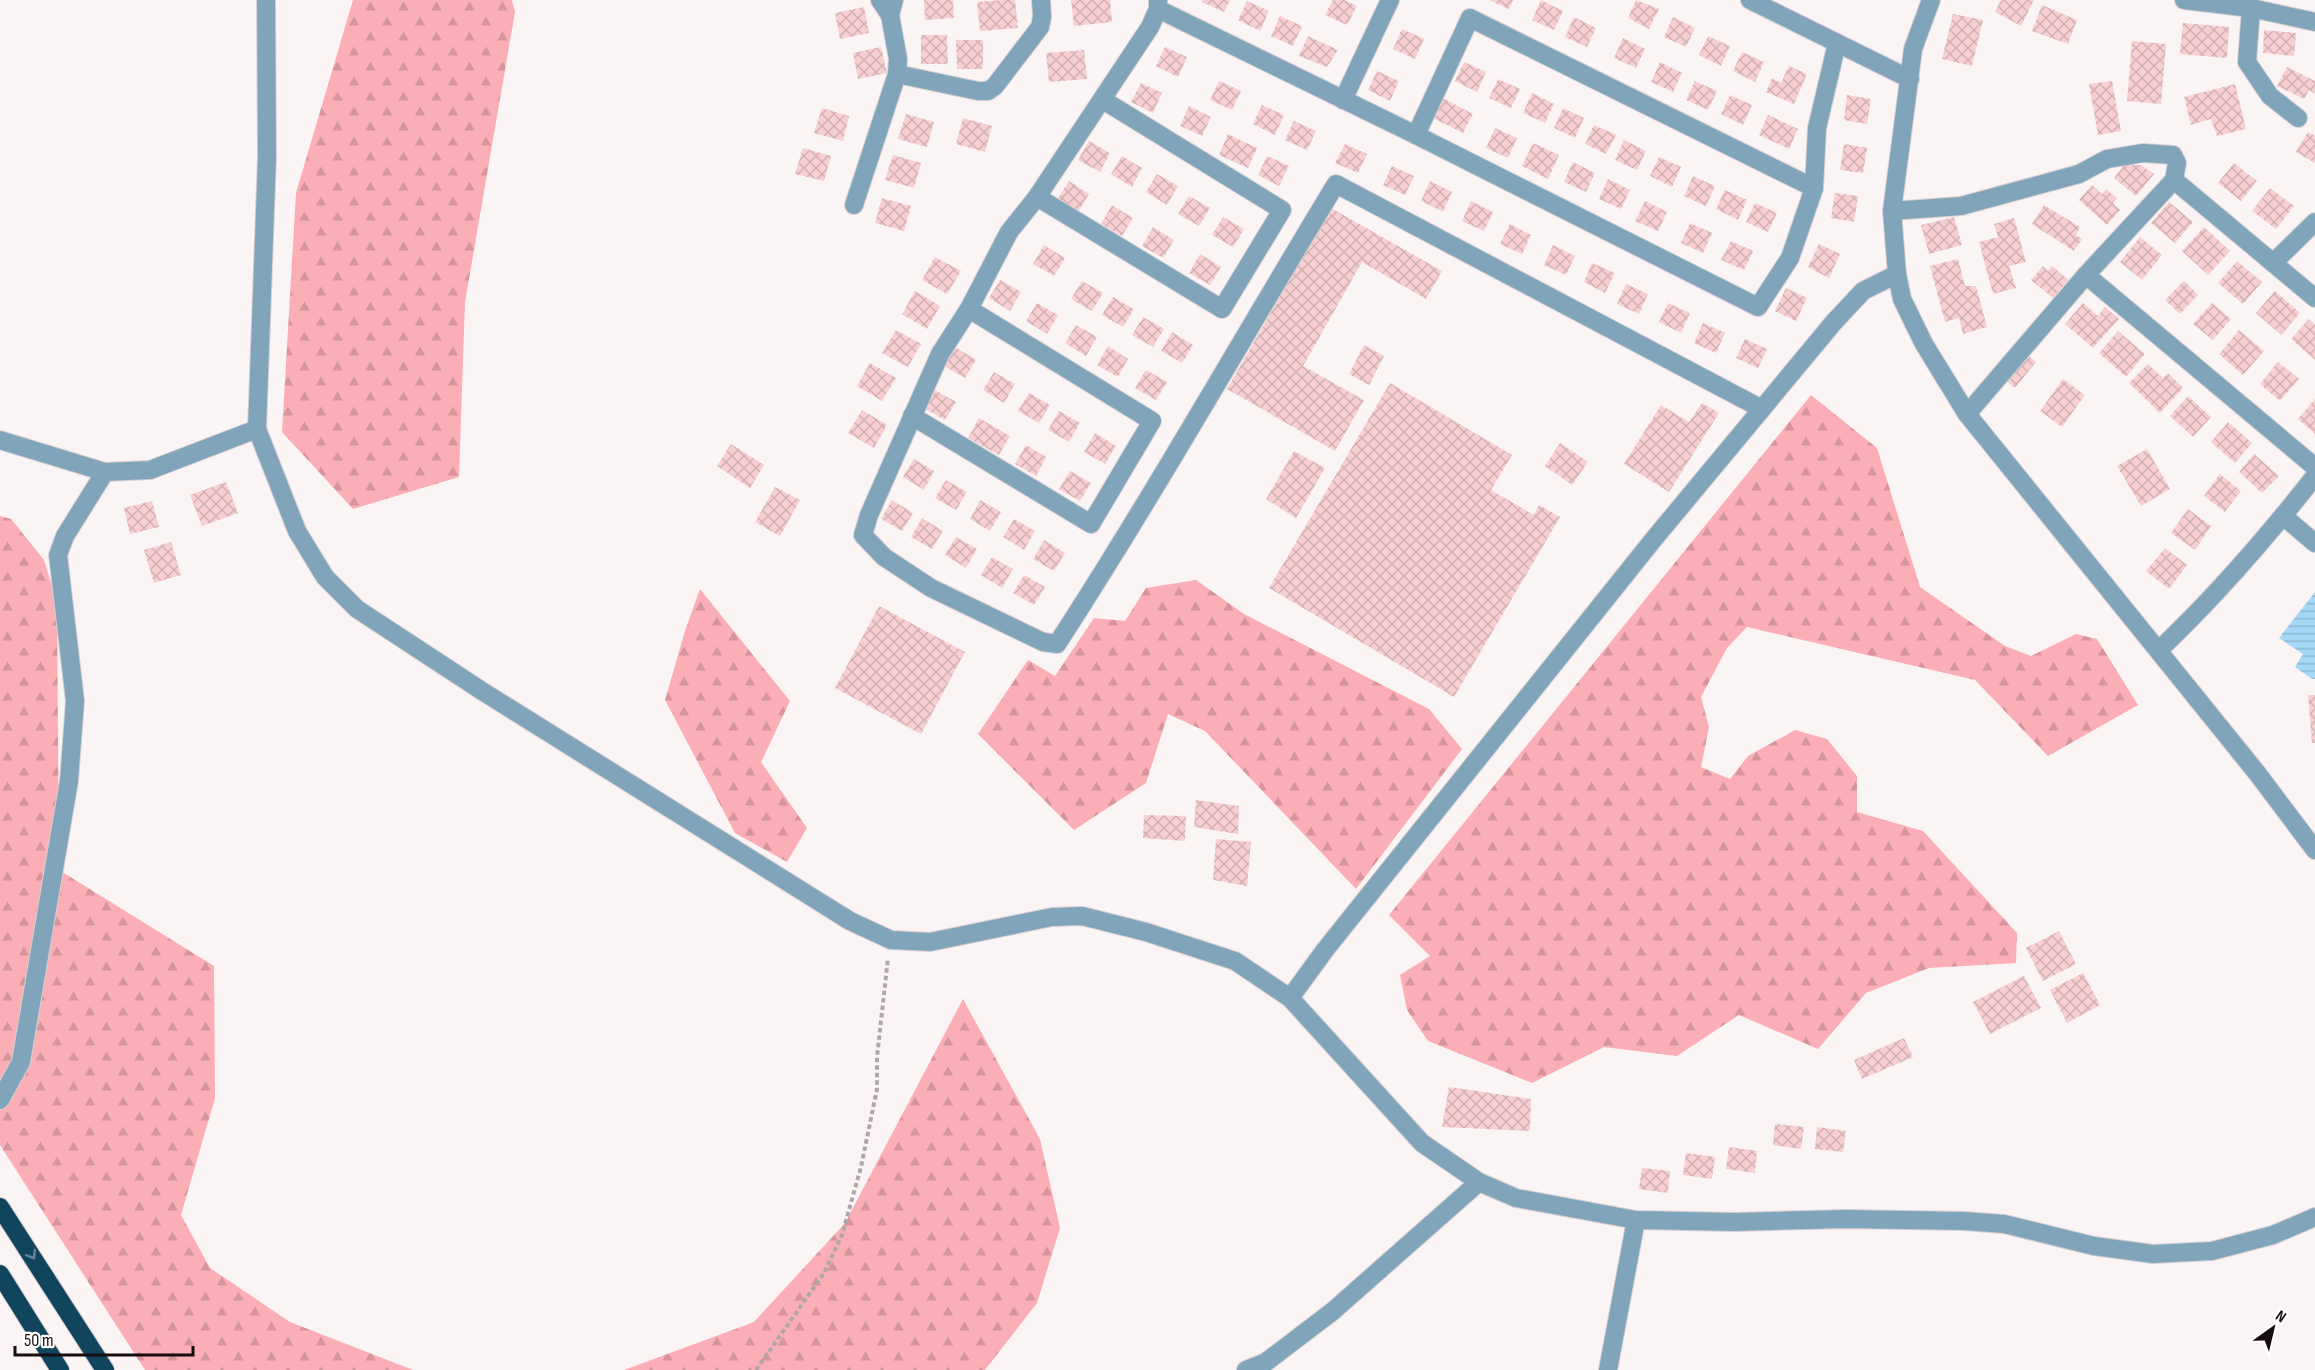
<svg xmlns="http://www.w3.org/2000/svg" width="2315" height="1370" font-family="'Sofia Sans Condensed',sans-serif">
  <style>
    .forest { fill: url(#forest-firs) }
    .water { fill: url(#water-rules) }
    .building { fill: url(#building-cross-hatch) }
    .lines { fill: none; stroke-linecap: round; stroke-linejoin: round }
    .minor-casing { stroke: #d7cfd0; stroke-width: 20 }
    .highway-casing { stroke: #d7cfd0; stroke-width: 20 }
    .path { stroke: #afa6a8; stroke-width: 4; stroke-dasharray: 4.5 3; stroke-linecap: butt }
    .minor { stroke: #80a5bb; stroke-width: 18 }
    .highway { stroke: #11455e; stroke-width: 18 }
    .oneway { stroke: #648696 }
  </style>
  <defs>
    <pattern id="forest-firs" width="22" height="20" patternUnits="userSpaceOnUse" patternTransform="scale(1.5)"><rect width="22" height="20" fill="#fbaeb6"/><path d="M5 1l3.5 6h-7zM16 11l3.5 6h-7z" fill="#d6949b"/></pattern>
    <pattern id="water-rules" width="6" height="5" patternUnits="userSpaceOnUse" patternTransform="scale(1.5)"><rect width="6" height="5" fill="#a4d8f6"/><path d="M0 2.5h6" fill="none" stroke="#8cb8d2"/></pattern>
    <pattern id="building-cross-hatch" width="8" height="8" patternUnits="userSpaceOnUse" patternTransform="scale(1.5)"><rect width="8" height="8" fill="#f7cfd2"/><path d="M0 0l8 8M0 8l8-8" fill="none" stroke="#d3b1b3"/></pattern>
  </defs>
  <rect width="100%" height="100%" fill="#fbf4f5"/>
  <g class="forest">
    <path d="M353,0H512L515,12L465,302L459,477L353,509L282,432L296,193Z"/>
    <path d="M1811,395L1877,448L1920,587L2005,646L2031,656L2076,634L2097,639L2138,705L2048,756L1975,680L1747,627L1727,648L1701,697L1709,727L1701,767L1730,779L1748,756L1795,730L1827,739L1857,776V812L1923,831L2017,933L2016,963L1929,968L1866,993L1818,1049L1739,1015L1677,1056L1604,1047L1532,1083L1428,1041L1407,1010L1400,975L1430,956L1389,915Z"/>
    <path d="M0,516L11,519L44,560L57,602L59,870L214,966L215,1098L181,1215L210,1268L290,1322L413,1370H145L0,1145Z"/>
    <path d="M1196,580L1244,614L1429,709L1462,749L1356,889L1205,731L1168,714L1146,783L1074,830L978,734L1028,660L1055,676L1094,618L1125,621L1146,588Z"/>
    <path d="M700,589L790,701L761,762L807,828L787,862L735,833L665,700L685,631Z"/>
    <path d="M963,999L1040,1139L1060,1228L1037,1303L985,1370H624L754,1322L845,1223Z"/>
  </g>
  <path class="water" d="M2315,592V679H2312L2295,667L2303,654L2279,638Z"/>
  <g class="building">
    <path d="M924,0H953L954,18L925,20Z"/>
    <path d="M1001,0H1015L1018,28L980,31L977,2Z"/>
    <path d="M1071,0H1110L1112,22L1074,26Z"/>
    <path d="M1203,0H1230L1224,12L1202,2Z"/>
    <path d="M1333,0H1344L1357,6L1347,25L1325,15Z"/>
    <path d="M1489,0H1513L1509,9Z"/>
    <path d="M1541,0L1563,11L1554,30L1532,20Z"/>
    <path d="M1636,0L1659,9L1649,29L1628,18Z"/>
    <path d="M2001,0H2034L2021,26L1995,12Z"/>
    <path d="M1247,1L1269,11L1260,31L1238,20Z"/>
    <path d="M2042,5L2077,20L2068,44L2032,31Z"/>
    <path d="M864,7L869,33L840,39L835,13Z"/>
    <path d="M1953,14L1983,20L1972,66L1942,59Z"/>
    <path d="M1280,16L1302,26L1293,46L1271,36Z"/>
    <path d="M1574,17L1596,28L1587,47L1565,37Z"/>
    <path d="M1673,17L1695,28L1686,47L1664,37Z"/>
    <path d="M2183,23L2229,27L2227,58L2180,54Z"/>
    <path d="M1402,29L1424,39L1415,59L1393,49Z"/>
    <path d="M2264,30L2296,33L2294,56L2263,53Z"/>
    <path d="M921,35H947L948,64H921Z"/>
    <path d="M1308,36L1338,50L1327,67L1299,56Z"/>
    <path d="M1708,36L1730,46L1721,66L1699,55Z"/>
    <path d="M1623,38L1645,49L1636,68L1614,58Z"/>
    <path d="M956,40H983V69H957Z"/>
    <path d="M2132,41L2166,44L2161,104L2127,101Z"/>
    <path d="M881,47L887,73L858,79L853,53Z"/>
    <path d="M1165,47L1187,57L1178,77L1156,66Z"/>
    <path d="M1084,50L1087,79L1049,82L1046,53Z"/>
    <path d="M1742,52L1764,62L1755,82L1733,71Z"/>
    <path d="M1464,62L1486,72L1477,92L1455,81Z"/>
    <path d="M1660,62L1682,73L1673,92L1651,82Z"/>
    <path d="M1789,66L1807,74L1794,104L1766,92L1772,78L1781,83Z"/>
    <path d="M2287,67L2315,81V94L2309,90L2304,99L2277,86Z"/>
    <path d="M1377,71L1399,81L1390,101L1368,90Z"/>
    <path d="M1498,79L1520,89L1511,108L1489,98Z"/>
    <path d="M1219,81L1241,91L1232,110L1210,100Z"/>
    <path d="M1695,81L1717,91L1708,110L1686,100Z"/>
    <path d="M2112,81L2121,131L2098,135L2089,84Z"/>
    <path d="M1141,83L1162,93L1153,113L1131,102Z"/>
    <path d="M2235,84L2246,129L2217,136L2211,119L2191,125L2184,97Z"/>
    <path d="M1532,93L1554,104L1545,123L1523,113Z"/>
    <path d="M1730,95L1752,105L1743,125L1721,114Z"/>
    <path d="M1847,95L1871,99L1867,124L1844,120Z"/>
    <path d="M1441,97L1473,114L1463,133L1431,117Z"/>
    <path d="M1262,105L1284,115L1275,135L1253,124Z"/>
    <path d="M1189,106L1211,117L1202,136L1180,126Z"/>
    <path d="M822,108L849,116L843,141L814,133Z"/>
    <path d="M1563,108L1584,118L1575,138L1554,128Z"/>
    <path d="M906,114L934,122L927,147L898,139Z"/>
    <path d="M1768,115L1798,129L1789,149L1759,135Z"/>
    <path d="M963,118L992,126L985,152L956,144Z"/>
    <path d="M1294,121L1316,131L1307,150L1285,140Z"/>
    <path d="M1594,125L1616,135L1606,154L1585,144Z"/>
    <path d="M1495,128L1517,138L1508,158L1486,148Z"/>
    <path d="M2308,132L2315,136V163L2296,152Z"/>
    <path d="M1228,134L1257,148L1248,168L1219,155Z"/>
    <path d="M1624,140L1646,151L1637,170L1615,160Z"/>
    <path d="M1089,141L1110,153L1100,172L1078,160Z"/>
    <path d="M1533,143L1559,155L1548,179L1522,166Z"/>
    <path d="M1345,144L1367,154L1358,173L1335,163Z"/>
    <path d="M1844,144L1867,148L1863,173L1840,170Z"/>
    <path d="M803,148L831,156L824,181L795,174Z"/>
    <path d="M893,155L921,163L914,188L885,180Z"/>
    <path d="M1122,156L1142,168L1132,187L1111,174Z"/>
    <path d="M1267,156L1289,166L1279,186L1258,175Z"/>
    <path d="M1659,157L1681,167L1672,187L1650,176Z"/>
    <path d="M1573,162L1595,173L1586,192L1564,182Z"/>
    <path d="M2234,163L2257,181L2241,201L2218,183Z"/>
    <path d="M2124,165H2141L2154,174L2136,196L2114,178Z"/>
    <path d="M1392,166L1414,176L1405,195L1383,185Z"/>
    <path d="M1157,174L1178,186L1167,205L1146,192Z"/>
    <path d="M1693,176L1715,186L1706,206L1684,196Z"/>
    <path d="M1608,179L1630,190L1621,209L1599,199Z"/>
    <path d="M1069,181L1089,194L1078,212L1057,200Z"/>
    <path d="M1430,181L1452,192L1443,212L1421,201Z"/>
    <path d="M2092,185L2102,194L2106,189L2117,198L2113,203L2120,210L2107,225L2079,200Z"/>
    <path d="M2270,188L2294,206L2276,229L2252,211Z"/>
    <path d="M1725,190L1747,200L1738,220L1716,209Z"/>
    <path d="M1835,193L1858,196L1854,222L1831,218Z"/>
    <path d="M1189,196L1210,208L1199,226L1178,214Z"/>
    <path d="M882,198L911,206L904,231L875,223Z"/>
    <path d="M1471,201L1493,212L1484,231L1462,221Z"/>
    <path d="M1645,201L1667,212L1658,231L1635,221Z"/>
    <path d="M2169,202L2193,222L2175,243L2151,223Z"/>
    <path d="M1755,203L1777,213L1768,232L1746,222Z"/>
    <path d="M1112,205L1133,218L1122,236L1101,224Z"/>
    <path d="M2044,205L2080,227L2076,235L2082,239L2074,251L2032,224Z"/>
    <path d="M1331,208L1442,271L1426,299L1362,262L1303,366L1364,400L1335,451L1227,389Z"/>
    <path d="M1223,217L1244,229L1233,247L1212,235Z"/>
    <path d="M1954,217L1962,245L1929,254L1921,225Z"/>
    <path d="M2014,218L2026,262L2009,266L2016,288L1993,294L1979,242L1998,237L1994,224Z"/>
    <path d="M1690,223L1712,233L1703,253L1681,243Z"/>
    <path d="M1510,224L1531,235L1522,254L1500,244Z"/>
    <path d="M1153,227L1174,240L1163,258L1142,246Z"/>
    <path d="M2204,227L2230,251L2208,275L2182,251Z"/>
    <path d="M2140,237L2162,255L2142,280L2120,262Z"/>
    <path d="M1731,241L1753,251L1744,270L1721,260Z"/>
    <path d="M1819,244L1840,254L1829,278L1808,267Z"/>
    <path d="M1044,245L1065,258L1054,276L1033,264Z"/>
    <path d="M1553,245L1575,256L1566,275L1544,265Z"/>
    <path d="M1200,254L1221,267L1210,285L1189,273Z"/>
    <path d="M935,257L961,271L947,294L922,280Z"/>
    <path d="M1958,259L1965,286H1976L1987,327L1963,334L1959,318L1945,322L1930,266Z"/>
    <path d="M2237,261L2262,282L2243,304L2218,283Z"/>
    <path d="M1592,263L1615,273L1605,293L1584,282Z"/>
    <path d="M2043,266L2048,271L2052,266L2068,280L2053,298L2031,280Z"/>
    <path d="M1000,280L1021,292L1010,311L989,298Z"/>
    <path d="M1082,281L1103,293L1092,311L1071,299Z"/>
    <path d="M2184,281L2198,295L2180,314L2165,300Z"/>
    <path d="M1626,284L1648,294L1639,314L1617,304Z"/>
    <path d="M1786,288L1807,298L1796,321L1775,311Z"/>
    <path d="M915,291L940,306L927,329L902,314Z"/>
    <path d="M2275,291L2300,313L2281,335L2256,313Z"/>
    <path d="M1113,297L1134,309L1123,327L1102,315Z"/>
    <path d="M1037,303L1058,315L1047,334L1026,321Z"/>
    <path d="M1668,303L1690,313L1681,333L1659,322Z"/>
    <path d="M2083,303L2098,316L2105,307L2119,319L2093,348L2065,324Z"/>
    <path d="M2212,303L2231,319L2213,340L2193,324Z"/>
    <path d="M1143,317L1164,329L1153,347L1132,335Z"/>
    <path d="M2309,319L2315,325V360L2291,339Z"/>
    <path d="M1703,323L1725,333L1716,353L1694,343Z"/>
    <path d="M1076,325L1097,337L1086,356L1065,343Z"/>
    <path d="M896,330L921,344L908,367L882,353Z"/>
    <path d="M2239,330L2264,351L2243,375L2219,354Z"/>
    <path d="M2118,331L2145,354L2126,377L2099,353Z"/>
    <path d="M1172,332L1193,345L1182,363L1161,351Z"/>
    <path d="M1745,339L1767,349L1758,368L1736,358Z"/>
    <path d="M1364,345L1384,356L1369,385L1349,374Z"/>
    <path d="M1108,346L1128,359L1118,377L1097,365Z"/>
    <path d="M955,347L976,360L965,378L944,366Z"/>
    <path d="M2025,353L2036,362L2015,388L2004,379Z"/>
    <path d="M2278,362L2299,379L2280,401L2260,384Z"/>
    <path d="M870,363L896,378L882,401L857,386Z"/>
    <path d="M2148,364L2163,378L2168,373L2183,388L2160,413L2129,383Z"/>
    <path d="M1146,370L1167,382L1156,400L1135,388Z"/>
    <path d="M994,372L1015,384L1004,403L983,390Z"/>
    <path d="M2063,379L2085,395L2062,427L2040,411Z"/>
    <path d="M1390,383L1512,455L1491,490L1534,515L1539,505L1560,517L1454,697L1269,588Z"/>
    <path d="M935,390L956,402L945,420L924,408Z"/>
    <path d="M1029,393L1050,405L1039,423L1018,411Z"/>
    <path d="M2188,396L2211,417L2193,437L2170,416Z"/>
    <path d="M2315,399V434L2298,419Z"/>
    <path d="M1702,403L1719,413L1669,492L1624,464L1661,405L1689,422Z"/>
    <path d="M862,410L887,425L874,448L848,433Z"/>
    <path d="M1059,411L1080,423L1069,442L1048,430Z"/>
    <path d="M979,418L1010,436L999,455L968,438Z"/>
    <path d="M2228,422L2252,443L2235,463L2211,442Z"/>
    <path d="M1095,433L1116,446L1105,464L1084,452Z"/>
    <path d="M1560,443L1588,462L1572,485L1545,466Z"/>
    <path d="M731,444L764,465L750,488L717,466Z"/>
    <path d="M1026,445L1046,457L1036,476L1015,464Z"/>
    <path d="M2147,449L2170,489L2141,506L2117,466Z"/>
    <path d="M1294,451L1325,468L1296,518L1266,499Z"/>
    <path d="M2254,454L2279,476L2262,493L2239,472Z"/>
    <path d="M914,459L934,471L924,490L903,477Z"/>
    <path d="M1070,471L1091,483L1080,501L1059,489Z"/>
    <path d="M2220,474L2241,491L2225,512L2204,496Z"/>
    <path d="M946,480L967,492L956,510L935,498Z"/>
    <path d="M226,482L238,513L202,526L190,495Z"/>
    <path d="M775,487L800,500L780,536L755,522Z"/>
    <path d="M892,500L913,513L902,531L881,519Z"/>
    <path d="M980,500L1001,512L990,531L970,519Z"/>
    <path d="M152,501L159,527L130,534L124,508Z"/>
    <path d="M2188,509L2211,526L2195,550L2171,533Z"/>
    <path d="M922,518L943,531L932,549L911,537Z"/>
    <path d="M1014,519L1035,531L1024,550L1003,537Z"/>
    <path d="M956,537L977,549L966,568L945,555Z"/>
    <path d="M1044,540L1065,553L1054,571L1033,559Z"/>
    <path d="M171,542L181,575L154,583L144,550Z"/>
    <path d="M2165,548L2187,565L2169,589L2146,571Z"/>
    <path d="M992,557L1013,569L1002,588L981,575Z"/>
    <path d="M1024,575L1045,587L1034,605L1013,593Z"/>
    <path d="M879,606L965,652L921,734L835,688Z"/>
    <path d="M2308,695H2315V743H2312Z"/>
    <path d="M1196,800L1239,806L1238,834L1194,827Z"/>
    <path d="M1144,815L1186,816L1185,841L1143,838Z"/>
    <path d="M1216,839L1251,842L1247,886L1213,880Z"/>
    <path d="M2059,931L2076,964L2043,981L2026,948Z"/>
    <path d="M2083,973L2100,1005L2067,1023L2050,990Z"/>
    <path d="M2024,976L2041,1008L1990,1034L1973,1002Z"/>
    <path d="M1904,1038L1913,1057L1862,1079L1854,1060Z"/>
    <path d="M1449,1087L1531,1099L1530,1131L1442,1127Z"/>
    <path d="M1775,1124L1804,1127L1801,1149L1773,1145Z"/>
    <path d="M1817,1127L1846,1131L1843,1152L1815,1149Z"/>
    <path d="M1729,1147L1757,1151L1755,1173L1726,1169Z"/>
    <path d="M1686,1153L1715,1157L1712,1179L1683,1175Z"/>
    <path d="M1642,1168L1670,1171L1668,1193L1639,1189Z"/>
  </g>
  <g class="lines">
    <defs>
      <g id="minor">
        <path d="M266,0L267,157L257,429L297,531L325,577L357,609L482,691L850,921L891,940L930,942L1052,917L1082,916L1146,932L1235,961L1290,998L1422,1143L1479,1182L1516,1198L1636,1220L1735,1222L1846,1219L1964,1221L2004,1224L2094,1246L2153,1254L2212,1251L2273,1235L2315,1217"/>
        <path d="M880,0L890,15L894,0"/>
        <path d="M1158,0V9L1150,27L1037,197L1009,232L969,309L940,354L869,515L863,535L884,557L931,588L1043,642L1057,644C1155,493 1243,337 1336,184L1762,409"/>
        <path d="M1750,0L1910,79"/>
        <path d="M1931,0L1913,49L1892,211L1897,274L1902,299L1924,344L1967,414L2257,773L2315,850"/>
        <path d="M2184,0L2251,8L2315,22"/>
        <path d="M2251,8L2247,62L2270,96L2298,118"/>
        <path d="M1158,9L1416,135L1758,307L1790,258L1814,188L1817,128L1837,43"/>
        <path d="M897,74L978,91H988L995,86L1040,27L1042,17L1041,0"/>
        <path d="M1343,100L1390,0"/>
        <path d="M1416,135L1470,18L1814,188"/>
        <path d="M1037,197L1222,309L1282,210L1103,100"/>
        <path d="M854,205L897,74L898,59L890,15"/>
        <path d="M1892,211L1961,206L2079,174L2107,159L2143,153L2173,155L2177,163L2174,180"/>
        <path d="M2273,263L2315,222"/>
        <path d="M2086,275L2315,467"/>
        <path d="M1967,414L2086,275L2174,180L2315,298"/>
        <path d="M912,416L1091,524L1152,421L969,309"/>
        <path d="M0,440L105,472L150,470L257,429"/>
        <path d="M2283,516L2315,543"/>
        <path d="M2159,650C2215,597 2267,537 2315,476"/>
        <path d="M1290,998L1325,950L1653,540L1834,322L1863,291L1897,274"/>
        <path d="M0,1100L21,1062L69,781L75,701L58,555L65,536L105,472"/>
        <path d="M1246,1370L1266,1362L1333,1311L1479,1182"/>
        <path d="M1608,1370L1636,1220"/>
      </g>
      <g id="highway">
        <path d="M0,1207L105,1370"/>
        <path d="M0,1274L60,1370"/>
      </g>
    </defs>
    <use href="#minor" class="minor-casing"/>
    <use href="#highway" class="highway-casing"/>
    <path class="path" d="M756,1370L824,1273L842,1235L861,1167L877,1089V1057L888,958"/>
    <use href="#minor" class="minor"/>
    <use href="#highway" class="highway"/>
  </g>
  <defs><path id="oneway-chevron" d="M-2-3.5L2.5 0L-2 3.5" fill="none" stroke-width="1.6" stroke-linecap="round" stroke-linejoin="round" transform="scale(1.5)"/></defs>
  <use class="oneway" href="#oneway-chevron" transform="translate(32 1255) rotate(58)"/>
  <g transform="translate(2273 1328) rotate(34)" stroke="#ffffff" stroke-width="4.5" paint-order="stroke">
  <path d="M0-4.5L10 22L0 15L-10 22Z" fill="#170c0e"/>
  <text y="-9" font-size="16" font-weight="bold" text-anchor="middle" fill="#170c0e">N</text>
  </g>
  <path d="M15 1346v9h178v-9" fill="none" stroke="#170c0e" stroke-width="3"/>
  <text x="24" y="1346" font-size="18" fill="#170c0e" stroke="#ffffff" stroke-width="4.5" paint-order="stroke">50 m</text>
</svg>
